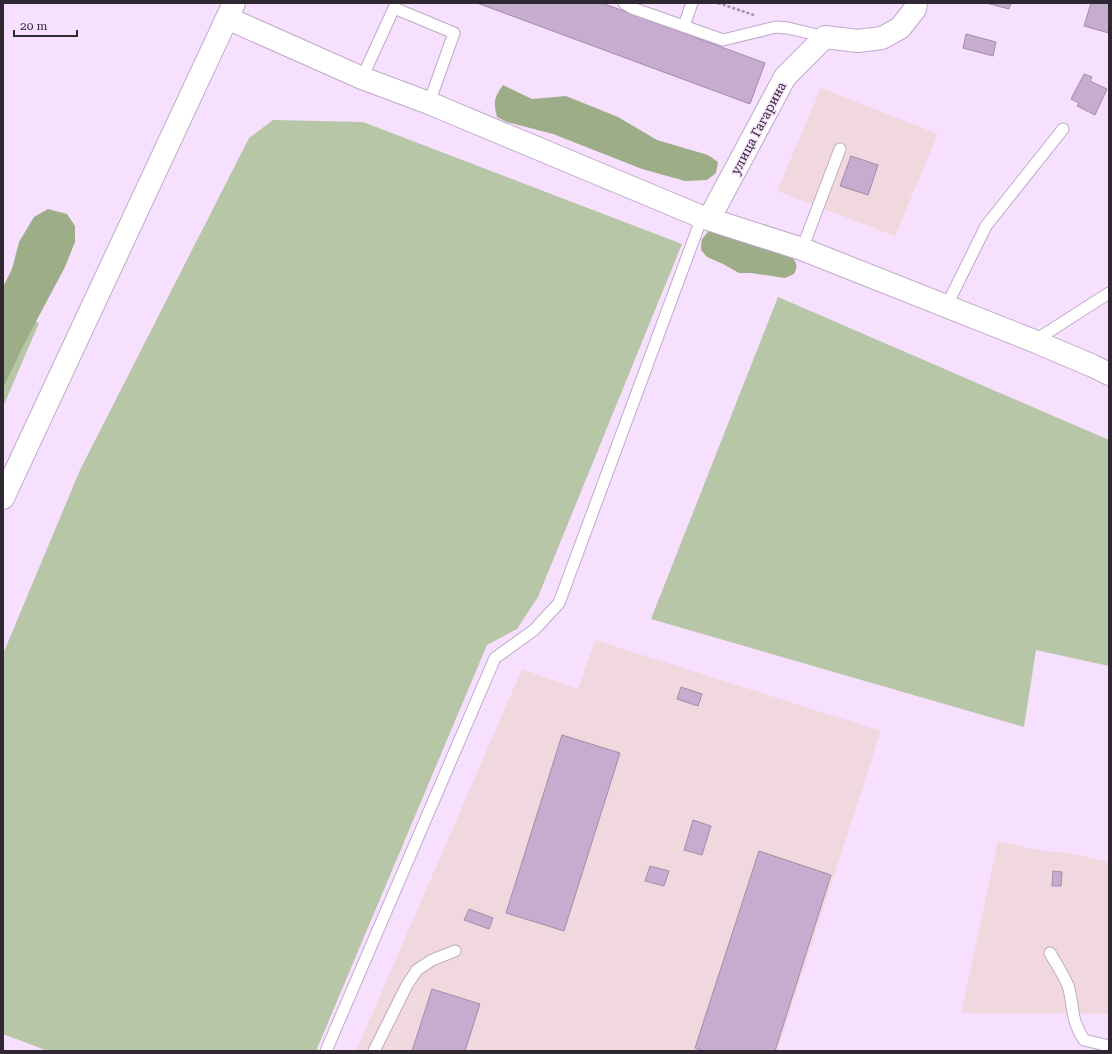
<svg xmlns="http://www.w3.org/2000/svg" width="1112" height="1054" font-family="'Roboto Serif',serif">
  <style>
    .industrial { fill: #f1d8df }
    .green { fill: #b7c6a6 }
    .forest { fill: #9cad88 }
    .building { fill: #c6adcf; stroke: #a18da9 }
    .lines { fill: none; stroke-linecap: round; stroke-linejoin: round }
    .service-casing { stroke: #bfaac7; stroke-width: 13 }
    .minor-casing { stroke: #bfaac7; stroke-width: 24 }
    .primary-casing { stroke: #bfaac7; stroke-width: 24 }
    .path { stroke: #a090a6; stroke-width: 2.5; stroke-dasharray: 3 2; stroke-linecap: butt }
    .service { stroke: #fff; stroke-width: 11 }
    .minor { stroke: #fff; stroke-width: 22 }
    .primary { stroke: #fff; stroke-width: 22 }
    .labels { text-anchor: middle; stroke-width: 3; stroke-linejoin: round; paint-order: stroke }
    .street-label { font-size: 13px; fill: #2f2732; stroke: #f7e0fe }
  </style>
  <rect width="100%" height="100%" fill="#f7e0fe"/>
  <g class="industrial">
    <path d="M821,88L938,134L895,236L777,191Z"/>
    <path d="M595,640L881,731L777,1051H356L522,669L578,689Z"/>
    <path d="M998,841L1042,851L1069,853L1109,862V1014L961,1013Z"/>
  </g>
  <g class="green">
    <path d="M273,120L363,122L682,244L538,597L517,629L487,645L316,1051H48L3,1034V654L80,470L249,138Z"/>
    <path d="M778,297L1109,440V666L1036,650L1024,727L651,619Z"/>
    <path d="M3,307L39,323L3,407Z"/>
  </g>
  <g class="forest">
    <path d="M503,85L532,99L566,96L618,117L657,140L708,155L718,162L716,173L707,180L685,181L642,169L553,134L507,122L497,117C493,102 494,98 503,85Z"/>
    <path d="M48,209L67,214L75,226V242L65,267L23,346L3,388V287L12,269L19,242L34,217Z"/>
    <path d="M712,227L791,256C797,262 798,267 794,274L785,278L751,273H739L723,264L707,257L701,250V246L702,239Z"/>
  </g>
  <g class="building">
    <path d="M477,3H602L765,63L750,104Z"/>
    <path d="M986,3H1011L1009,9Z"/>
    <path d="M1091,3H1109V33L1084,26Z"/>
    <path d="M966,34L996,42L993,56L963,48Z"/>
    <path d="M1084,74L1092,77L1090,81L1107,89L1095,115L1077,106L1079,103L1071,99Z"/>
    <path d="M851,156L878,165L868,195L840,186Z"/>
    <path d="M681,687L702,694L698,706L677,699Z"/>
    <path d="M562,735L620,753L564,931L506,913Z"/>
    <path d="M693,820L711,826L702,855L684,850Z"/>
    <path d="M759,851L831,875L775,1051H703L695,1048Z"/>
    <path d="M650,866L669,871L664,886L645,881Z"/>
    <path d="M1053,871L1062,872L1061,886H1052Z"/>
    <path d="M469,909L493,918L489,929L464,920Z"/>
    <path d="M432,989L480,1004L465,1051H412Z"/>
  </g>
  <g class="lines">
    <defs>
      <g id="service">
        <path d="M624,3L632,8L723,40L776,27L788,28L825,37"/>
        <path d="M684,26L692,3"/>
        <path d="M362,78L394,8L454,33L429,103"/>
        <path d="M802,249L840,149"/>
        <path d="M946,307L986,226L1063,129"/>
        <path d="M1034,341L1109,293"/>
        <path d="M1050,953C1055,962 1067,980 1069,989C1074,1010 1071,1020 1084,1040L1109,1046"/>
        <path d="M326,1051L495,658L534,630L559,603L702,217"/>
        <path d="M374,1051L407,985L417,970L432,960L455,951"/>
      </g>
      <g id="minor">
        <path d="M227,18L362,78L429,103L702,217L802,249L1034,341L1093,366L1109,374"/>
        <path d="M709,219L785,77L825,37L858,41L882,38L900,28L915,9L916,3"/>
      </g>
      <path id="primary" d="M3,498L234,3"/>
    </defs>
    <use href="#service" class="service-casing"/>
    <use href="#minor" class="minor-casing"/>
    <use href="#primary" class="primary-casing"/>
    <path class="path" d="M718,3L754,15"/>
    <use href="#service" class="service"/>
    <use href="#minor" class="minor"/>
    <use href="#primary" class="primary"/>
  </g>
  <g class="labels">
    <g class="street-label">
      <text transform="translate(758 128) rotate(-62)" y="5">улица Гагарина</text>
    </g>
  </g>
  <rect width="1112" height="1054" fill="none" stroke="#2f2732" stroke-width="8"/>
  <path d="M14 30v6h63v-6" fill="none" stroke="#2f2732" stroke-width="2"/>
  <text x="20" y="30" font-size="12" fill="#2f2732" stroke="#f7e0fe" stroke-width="3" paint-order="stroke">20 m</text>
</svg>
